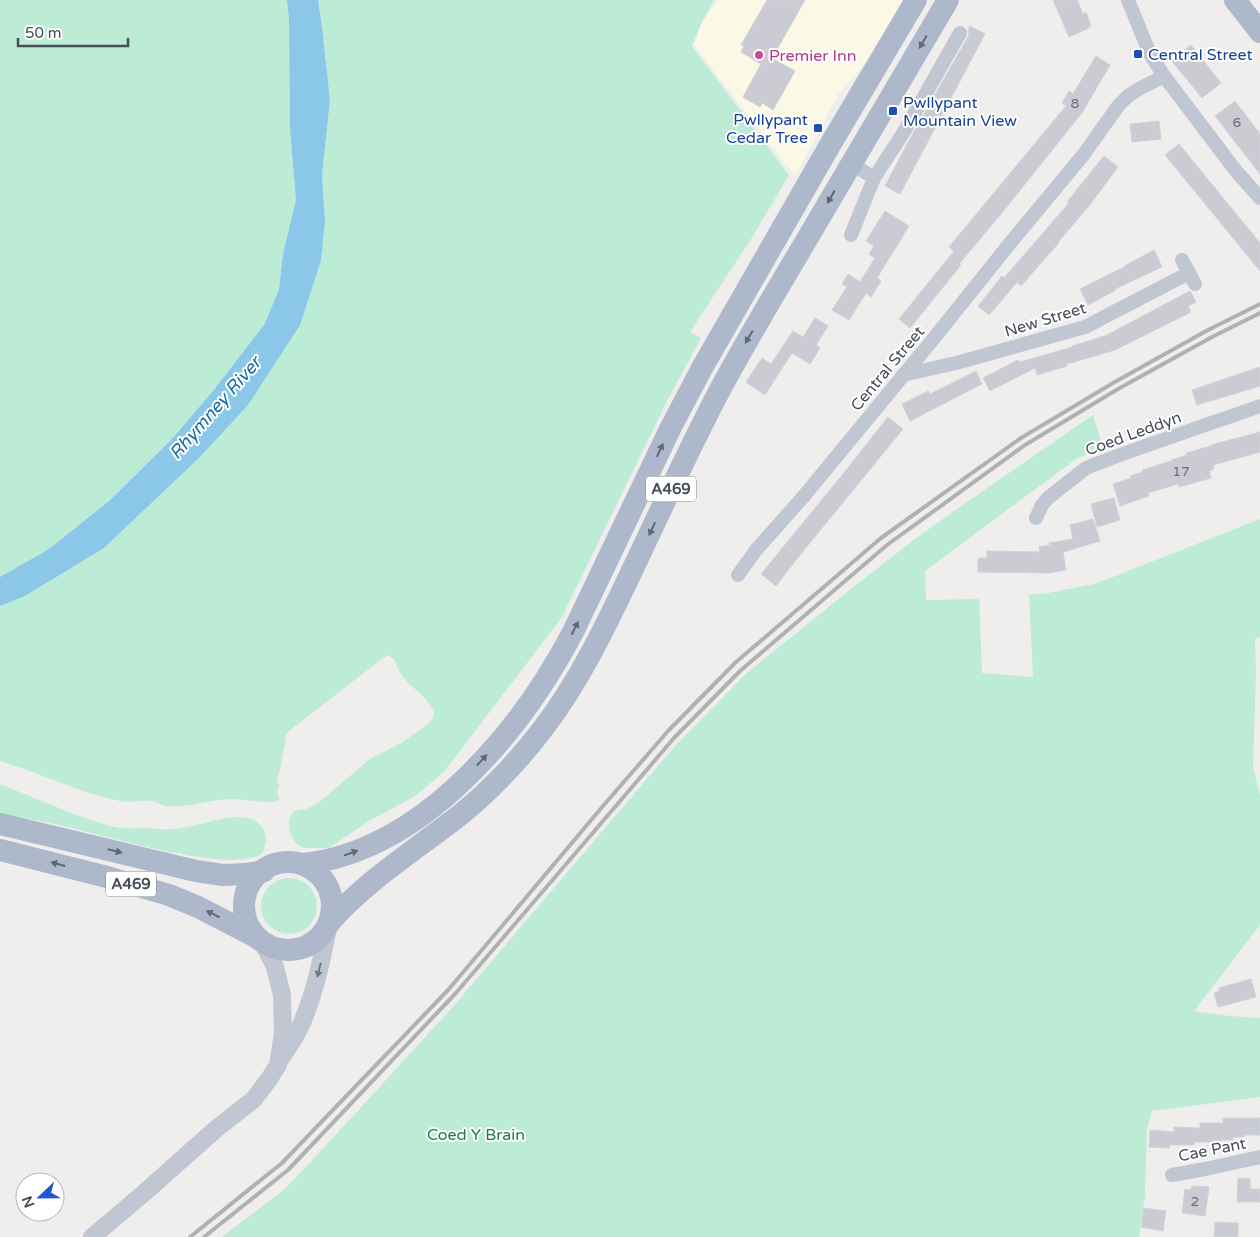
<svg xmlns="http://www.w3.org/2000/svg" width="1260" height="1237" font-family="'Varela Round',sans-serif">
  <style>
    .commercial { fill: #fbf8e6 }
    .green { fill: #bcecd6 }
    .water { fill: #8bc7e8 }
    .building { fill: #cacbd3; stroke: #d1d2d9 }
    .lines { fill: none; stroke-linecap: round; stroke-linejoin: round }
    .minor { stroke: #c1c7d2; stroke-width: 14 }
    .tertiary { stroke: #c1c7d2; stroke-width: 18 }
    .primary { stroke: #adb8cb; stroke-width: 22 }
    .rail { stroke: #afb1b7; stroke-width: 4 }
    .oneway { fill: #606876 }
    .oneway2 { fill: #717884 }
    .transit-dot { fill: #1a4fb4; stroke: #fff; stroke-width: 2 }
    .hotel-dot { fill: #d1479c; stroke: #fff; stroke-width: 2 }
    .labels { text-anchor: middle; stroke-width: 4; stroke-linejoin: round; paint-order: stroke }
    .number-label { font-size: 14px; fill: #676d78 }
    .shield { fill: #fff; stroke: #7e838c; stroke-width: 1 }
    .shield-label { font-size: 15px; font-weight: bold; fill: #464e5a }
    .transit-label { font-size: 16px; fill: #164399; stroke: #fff; text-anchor: start }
    .hotel-label { font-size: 16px; fill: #b23c85; stroke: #fff; text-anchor: start }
    .street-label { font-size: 16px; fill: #464e5a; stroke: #fff }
    .park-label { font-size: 16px; fill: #1a7856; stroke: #fff }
    .water-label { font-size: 18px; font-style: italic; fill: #126fa1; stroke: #fff }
  </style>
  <rect width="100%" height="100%" fill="#f0eded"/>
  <path class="commercial" d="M718,0H903L870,58L839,93L795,176L694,45L701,24Z"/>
  <g class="green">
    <path d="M0,0H287L289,19L290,130L296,200L283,254L279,291L264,325L213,391L171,440L109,501L49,549L0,577Z"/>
    <path d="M318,0H714L701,24L692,46L789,175L753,236L690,332L701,338L668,399L562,617L444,772L415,796L369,821L329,848H304L298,845L293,839L289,829V819L294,811L306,809L318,803L370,759L401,743L427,725L433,718L434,712L426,699L406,681L399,671L394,659L387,655L289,731L286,735L280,770L277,779L279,787L277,792L279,799L276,802C260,803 245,799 230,799C210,800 185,808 165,806C160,805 156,801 151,801C141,800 130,803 120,801C79,793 40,773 0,761V606L25,596L104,548L199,458L325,221L322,175L330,100L322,27Z"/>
    <path d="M1093,415L1103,447L1076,459L925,571L926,600L979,599L982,673L1033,677L1029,595L1048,593L1095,584L1260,519V637L1255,639L1256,674L1253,767L1260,795V925L1194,1011L1230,1016L1260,1018V1097L1152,1111L1147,1129L1145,1195L1139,1237H222L285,1189L319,1153L451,1009L675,746L747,673L852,588L915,539L961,506Z"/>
    <path d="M0,784C25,794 49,804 74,814C89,819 105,826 121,828C129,829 139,828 147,828C156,829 165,830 174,829C195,828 229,813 248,818C261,821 269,833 265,846C264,850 263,853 259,855C230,874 96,833 59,825C40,821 20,817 0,814Z"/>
    <circle cx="289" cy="906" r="28"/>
  </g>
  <path class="water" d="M287,0H318L322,27L330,100L322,175L325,221L321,260L300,325L248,405L199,458L104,548L25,596L0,606V577L49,549L109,501L171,440L213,391L264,325L279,290L283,254L296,200L290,130L289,19Z"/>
  <g class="building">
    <path d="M767,0H805L772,58L795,71L773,110L762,103L760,107L743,97L761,64L741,52L744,46L741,45Z"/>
    <path d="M1053,0H1077L1083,14L1086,12L1091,25L1089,27V28L1069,37Z"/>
    <path d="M970,26L985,34L900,194L885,186L912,135L968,37L969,33L968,30Z"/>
    <path d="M1191,45L1221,83L1202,98L1171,60Z"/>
    <path d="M1096,56L1110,65L1082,113L1001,214L959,264L961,265L910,328L899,319L954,251L949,247L1066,106L1062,103L1069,91L1073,94Z"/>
    <path d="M1235,101L1260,134V174L1215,116Z"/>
    <path d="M1159,121L1161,139L1132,142L1130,124Z"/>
    <path d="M1179,144L1260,243V271L1165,155Z"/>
    <path d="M1104,156L1118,167L1089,206L1058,242L1059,243L1048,255L1021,286L1017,282L989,315L978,306L1002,276L1004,278L1069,203L1067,202Z"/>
    <path d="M885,211L909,226L877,278L881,281L871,297L866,293L849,320L832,310L847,287L842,284L848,274L860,282L875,258L869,254L874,246L866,241Z"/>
    <path d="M1154,250L1162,267L1115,289L1116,290L1088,305L1080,289L1126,266V265Z"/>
    <path d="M1190,291L1196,302L1188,306L1191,312L1115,350L1067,364V366L1037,375L1035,368L990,391L983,378L1018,360L1020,362L1073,347L1072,346L1105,336Z"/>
    <path d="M815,318L828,326L816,345L820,348L810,364L792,353L765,395L746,382L762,358L771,364L793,331L803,337Z"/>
    <path d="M1260,367V386L1197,405L1192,390Z"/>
    <path d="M976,371L982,384L910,421L902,404L928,391L930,394Z"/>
    <path d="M888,417L903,429L796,560L776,586L761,574L843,474Z"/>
    <path d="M1260,432V452L1213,465L1214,469L1209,471L1211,478L1179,487L1178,484L1148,493L1149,496L1120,506L1113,484L1131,478L1130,476L1143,472L1142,470L1171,461V460L1187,455L1186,453L1211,446V445Z"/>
    <path d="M1114,498L1120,520L1097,527L1091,504Z"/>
    <path d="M1093,519L1100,541L1063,552L1066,570L1049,573L978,572V558H987V551L1040,552L1039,547L1050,545L1049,543L1073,539L1070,525Z"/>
    <path d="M1251,979L1256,997L1218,1007L1214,993L1220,991L1219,988Z"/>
    <path d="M1223,1118H1260V1135H1244V1137H1233V1140H1221V1142H1194V1145H1170L1169,1148L1149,1147L1150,1130L1174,1132V1127L1200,1128V1123H1223Z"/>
    <path d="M1238,1178L1250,1179V1189H1260V1202H1237Z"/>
    <path d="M1192,1186L1209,1187L1205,1216L1182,1213L1185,1189L1191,1190Z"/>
    <path d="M1144,1208L1166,1211L1163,1231L1141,1227Z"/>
    <path d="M1215,1222L1238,1223V1237H1214Z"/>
  </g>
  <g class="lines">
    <g class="minor">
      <path d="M1128,0L1150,54L1164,76L1236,171L1260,198"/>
      <path d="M851,163L874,178L905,130L960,33"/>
      <path d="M851,235L874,178"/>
      <path d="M1182,260L1195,284"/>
      <path d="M903,375L960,362L1085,327L1189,273"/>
      <path d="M1036,518L1042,505L1048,498L1086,468L1125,453L1260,406"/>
      <path d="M738,575L756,550L804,496L930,343L1011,242L1084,154L1118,106L1128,96L1137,90L1164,76"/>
      <path d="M1172,1175L1205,1169L1260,1157"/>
    </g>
    <g class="tertiary">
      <path d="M282,1057C288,1047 295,1038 300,1027C315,994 322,958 329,923"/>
      <path d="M92,1237L144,1193L216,1129L254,1099L269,1079L278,1065L283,1033L282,995L275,967L263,943"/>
    </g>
    <g class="primary">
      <path d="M1235,0L1260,32"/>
      <path d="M0,824L196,871L223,875L246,874L264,871"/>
      <path d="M0,850L107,877L169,895L198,907L256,937"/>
      <circle cx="288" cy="906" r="44"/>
      <path d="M303,864C423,851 522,730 574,630L671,427L702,368L830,145L916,0"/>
      <path d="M329,923C368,879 414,851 460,815C490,791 518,761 542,730C582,678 610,617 638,558C662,507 686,456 712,405C742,347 777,290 810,234C856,156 902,78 948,0"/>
    </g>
    <g class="rail">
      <path d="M190,1237L282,1163L449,989L603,806L668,731L736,662L881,538L1021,438L1113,383L1208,330L1260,304"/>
      <path d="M204,1237L288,1170L455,994L674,738L740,671L887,545L1025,445L1118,389L1212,337L1260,313"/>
    </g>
  </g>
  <defs><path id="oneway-solid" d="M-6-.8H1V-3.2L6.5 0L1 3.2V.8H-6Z" transform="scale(1.25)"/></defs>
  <g class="oneway">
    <use href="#oneway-solid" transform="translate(923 42) rotate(120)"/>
    <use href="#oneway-solid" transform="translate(831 197) rotate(120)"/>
    <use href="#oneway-solid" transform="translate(749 337) rotate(120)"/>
    <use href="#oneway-solid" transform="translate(660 450) rotate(-65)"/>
    <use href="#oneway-solid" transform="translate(652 529) rotate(115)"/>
    <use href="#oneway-solid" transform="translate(575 628) rotate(-63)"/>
    <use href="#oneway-solid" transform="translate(482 760) rotate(-47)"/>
    <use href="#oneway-solid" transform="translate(115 851) rotate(14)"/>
    <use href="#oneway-solid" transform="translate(351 853) rotate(-19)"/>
    <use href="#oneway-solid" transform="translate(58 864) rotate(-165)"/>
    <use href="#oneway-solid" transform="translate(213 914) rotate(-154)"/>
  </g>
  <use class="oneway2" href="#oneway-solid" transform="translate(319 970) rotate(104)"/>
  <g class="transit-dot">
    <rect x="1133" y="49" width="10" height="10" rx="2.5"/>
    <rect x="888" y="106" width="10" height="10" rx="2.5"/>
    <rect x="813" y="123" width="10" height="10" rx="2.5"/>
  </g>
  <circle class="hotel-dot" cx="759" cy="55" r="5"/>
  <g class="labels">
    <g class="number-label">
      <text x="1075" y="108">8</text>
      <text x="1237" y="127">6</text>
      <text x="1181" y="476">17</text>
      <text x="1195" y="1206">2</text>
    </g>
    <g class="shield">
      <rect x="646" y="476.5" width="50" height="25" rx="4"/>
      <rect x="106" y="871.5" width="50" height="25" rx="4"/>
    </g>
    <g class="shield-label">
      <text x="671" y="494">A469</text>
      <text x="131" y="889">A469</text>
    </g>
    <g class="transit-label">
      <text x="1148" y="60">Central Street</text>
      <text x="903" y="108">Pwllypant<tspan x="903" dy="18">Mountain View</tspan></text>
      <text x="808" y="125" text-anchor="end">Pwllypant<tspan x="808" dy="18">Cedar Tree</tspan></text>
    </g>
    <g class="hotel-label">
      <text x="769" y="61">Premier Inn</text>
    </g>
    <g class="street-label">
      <text transform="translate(1045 319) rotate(-17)" y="6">New Street</text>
      <text transform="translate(887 368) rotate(-50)" y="6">Central Street</text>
      <text transform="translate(1133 433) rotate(-20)" y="6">Coed Leddyn</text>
      <text transform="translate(1212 1149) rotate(-11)" y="6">Cae Pant</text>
    </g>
    <g class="park-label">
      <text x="476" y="1140">Coed Y Brain</text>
    </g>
    <g class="water-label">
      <text transform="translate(215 408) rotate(-49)" y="6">Rhymney River</text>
    </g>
  </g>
  <g transform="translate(40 1197) rotate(248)"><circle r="24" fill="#ffffff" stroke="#b5b8bd"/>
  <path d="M0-4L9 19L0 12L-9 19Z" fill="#2056d7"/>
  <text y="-8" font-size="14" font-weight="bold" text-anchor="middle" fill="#464e5a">N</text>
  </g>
  <path d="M18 38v8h110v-8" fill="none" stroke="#464e5a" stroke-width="2.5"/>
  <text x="25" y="38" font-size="15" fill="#464e5a" stroke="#ffffff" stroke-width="4" paint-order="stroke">50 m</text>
</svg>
